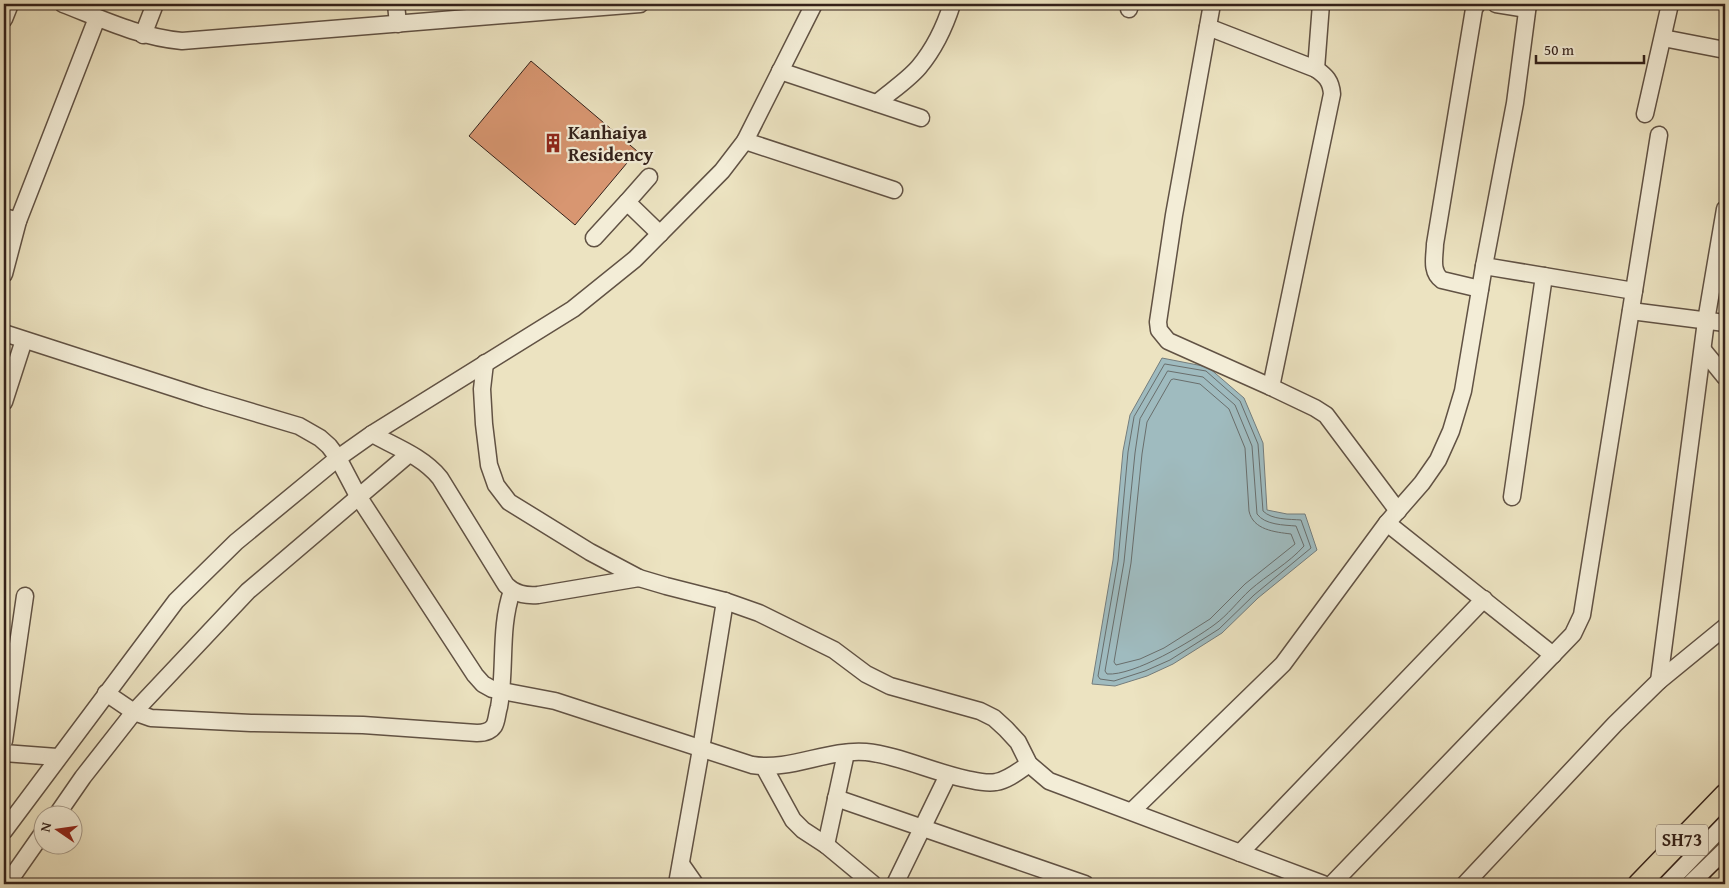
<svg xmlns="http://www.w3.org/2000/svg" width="1729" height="888" font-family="'Gentium Book Plus',serif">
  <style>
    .water { fill: #9fbbbf; stroke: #747d7d }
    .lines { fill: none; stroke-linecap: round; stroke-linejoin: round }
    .shore { stroke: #696e6c; stroke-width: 1 }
    .building { fill: #d89671; stroke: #33211a }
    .minor-casing { stroke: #615244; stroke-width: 19 }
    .major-casing { stroke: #33211a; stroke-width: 24 }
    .minor { stroke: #f3edd7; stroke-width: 16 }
    .major { stroke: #ece3c1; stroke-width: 21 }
    .labels { text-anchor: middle; stroke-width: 4.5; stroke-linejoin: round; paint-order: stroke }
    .shield { fill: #f3edd7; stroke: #6d5e53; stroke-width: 1 }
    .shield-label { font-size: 18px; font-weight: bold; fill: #33211a }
    .poi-label { font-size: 19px; font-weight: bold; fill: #33211a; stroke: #f3edd7; text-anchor: start }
  </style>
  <rect width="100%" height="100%" fill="#ece3c1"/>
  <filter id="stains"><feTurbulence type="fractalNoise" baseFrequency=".004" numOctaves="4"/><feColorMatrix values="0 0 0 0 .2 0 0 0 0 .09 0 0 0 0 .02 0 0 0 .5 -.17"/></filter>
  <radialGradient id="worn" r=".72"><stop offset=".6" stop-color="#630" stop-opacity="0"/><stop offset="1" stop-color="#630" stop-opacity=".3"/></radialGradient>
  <path class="water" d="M1162,358L1208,367L1244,398L1263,443L1267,510L1287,514H1305L1317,550L1258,598L1222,633L1173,664L1147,676L1115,686L1092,684L1113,560L1123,451L1130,415Z"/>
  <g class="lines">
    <g class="shore">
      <path d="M1165,364L1206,371L1240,401L1258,444L1263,511C1272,520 1289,519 1301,520L1311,548L1254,595L1219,629L1170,660L1145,671L1114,681L1100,679L1098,676L1118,561L1128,452L1134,417Z"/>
      <path d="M1168,371L1203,377L1235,405L1252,446L1257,514C1265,525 1284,525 1296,526L1304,546C1289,563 1267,575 1250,590C1238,601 1228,615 1214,625C1192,641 1134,676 1107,674L1105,671L1124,562L1135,453L1140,419Z"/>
      <path d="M1174,379L1200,384L1229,409L1245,448L1249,511C1253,530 1275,532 1291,534L1295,544L1245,584L1210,619L1164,648L1140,659L1116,665L1114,662L1131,563L1142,454L1147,422L1171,380Z"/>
    </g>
  </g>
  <path class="building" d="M531,61L637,151L575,225L469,136Z"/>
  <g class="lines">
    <defs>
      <g id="minor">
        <path d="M63,4C102,19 139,37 182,41L640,4"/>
        <path d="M396,4L398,24"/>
        <path d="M1212,4L1174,215L1158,322L1159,330L1168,341L1271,387L1315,408L1326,415L1398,511"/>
        <path d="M1477,4L1474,9L1435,244C1435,255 1430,272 1442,280L1480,289"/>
        <path d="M1496,4L1527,9"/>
        <path d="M1129,9L1130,4"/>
        <path d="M4,19L10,4"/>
        <path d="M1208,27L1316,69C1326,76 1331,81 1332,94L1271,387"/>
        <path d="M143,35L155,4"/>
        <path d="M1663,38L1725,50"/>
        <path d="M1316,69L1321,4"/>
        <path d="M780,71L921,118"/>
        <path d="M877,103C891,91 908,80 919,67C934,49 945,26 952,4"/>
        <path d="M1645,114L1670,4"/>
        <path d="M745,141L894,190"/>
        <path d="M627,202L649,177"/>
        <path d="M4,217L18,221"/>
        <path d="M594,238L627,202L660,234"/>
        <path d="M1484,266L1634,291"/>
        <path d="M4,274L18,221L97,18"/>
        <path d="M1631,311L1725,323"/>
        <path d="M4,333L205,398L299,426L320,438L329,446L338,458L358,496L475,675L483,684L492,689L555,701L752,765C791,771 827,749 866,752C897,755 933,772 966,779C976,781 986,784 996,782C1008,780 1019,771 1029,764"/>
        <path d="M1703,350L1725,377"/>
        <path d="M485,363L482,389L484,424L489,465L496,485L509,502L590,552L639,578L666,586L725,601L759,613L834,650L866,674L890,686L980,711L994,718L1006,729L1018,742L1029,764L1049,781L1323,884"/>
        <path d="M4,402L24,340"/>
        <path d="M372,434C396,447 423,457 440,478L506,585C515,594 525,596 538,595L639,578"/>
        <path d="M1512,497L1544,276"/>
        <path d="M1387,523L1553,655"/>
        <path d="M1659,681L1706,321L1725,209"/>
        <path d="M106,693L134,712L151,718L251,723L363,725L477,733C484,733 490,732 494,726C497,721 497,713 499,707C506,669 499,628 512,591"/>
        <path d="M4,741L25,596"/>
        <path d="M4,753L57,757"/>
        <path d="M764,767L793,820L803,830L826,845L873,884"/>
        <path d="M836,798L1085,884"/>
        <path d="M1132,811L1283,664L1387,523L1422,483L1438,460L1451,431L1463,391L1484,266L1515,103L1528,4"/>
        <path d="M56,816L83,777L134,712L248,591L409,454"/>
        <path d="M4,831L176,601L236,542L338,458L372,434L573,309L635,259L722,171L745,141L814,4"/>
        <path d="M826,845L846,753"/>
        <path d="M1240,853L1484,599"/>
        <path d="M681,864L695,884"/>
        <path d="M7,884L42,834"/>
        <path d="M677,884L701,749L725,601"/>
        <path d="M895,884L948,775"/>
        <path d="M1332,884L1573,634L1582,615L1659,135"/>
        <path d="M1465,884L1615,724L1659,681L1725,627"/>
        <path d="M1667,884L1725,824"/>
        <path d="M1690,884L1725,850"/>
      </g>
      <g id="major">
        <path d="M1639,884L1725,795"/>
        <path d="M1719,884L1725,878"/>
      </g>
    </defs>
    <use href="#minor" class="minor-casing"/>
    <use href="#major" class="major-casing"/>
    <use href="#minor" class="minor"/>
    <use href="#major" class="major"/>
  </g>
  <defs>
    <symbol id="building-bare" viewBox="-9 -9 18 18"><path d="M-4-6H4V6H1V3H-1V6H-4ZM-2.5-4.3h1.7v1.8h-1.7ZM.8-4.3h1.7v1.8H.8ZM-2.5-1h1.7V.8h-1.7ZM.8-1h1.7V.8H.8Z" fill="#8f2418" stroke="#f3edd7" stroke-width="2.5" paint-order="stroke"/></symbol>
  </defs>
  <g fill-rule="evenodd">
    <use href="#building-bare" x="539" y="129" width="28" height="28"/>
  </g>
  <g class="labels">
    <rect class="shield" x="1656" y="824.5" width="52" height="31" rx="4"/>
    <g class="shield-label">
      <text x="1682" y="846">SH73</text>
    </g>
    <g class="poi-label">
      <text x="568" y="139">Kanhaiya<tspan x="568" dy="22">Residency</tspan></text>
    </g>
  </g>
  <rect width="1729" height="888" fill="none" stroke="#ece3c1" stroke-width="20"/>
  <rect x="5" y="5" width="1719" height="878" fill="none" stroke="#33211a" stroke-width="2.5"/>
  <rect x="10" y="10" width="1709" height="868" fill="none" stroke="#33211a"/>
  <g transform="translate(58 830) rotate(283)"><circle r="24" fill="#f3edd7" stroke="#a69b8b"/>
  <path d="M0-4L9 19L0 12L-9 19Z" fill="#8f2418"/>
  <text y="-8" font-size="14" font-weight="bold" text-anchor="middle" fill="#33211a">N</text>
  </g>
  <path d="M1536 55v8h108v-8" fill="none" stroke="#33211a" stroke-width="2.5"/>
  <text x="1544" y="55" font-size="15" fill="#33211a" stroke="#f3edd7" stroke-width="4" paint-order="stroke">50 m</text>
  <rect width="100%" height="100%" filter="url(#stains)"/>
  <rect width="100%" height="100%" fill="url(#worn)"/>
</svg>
